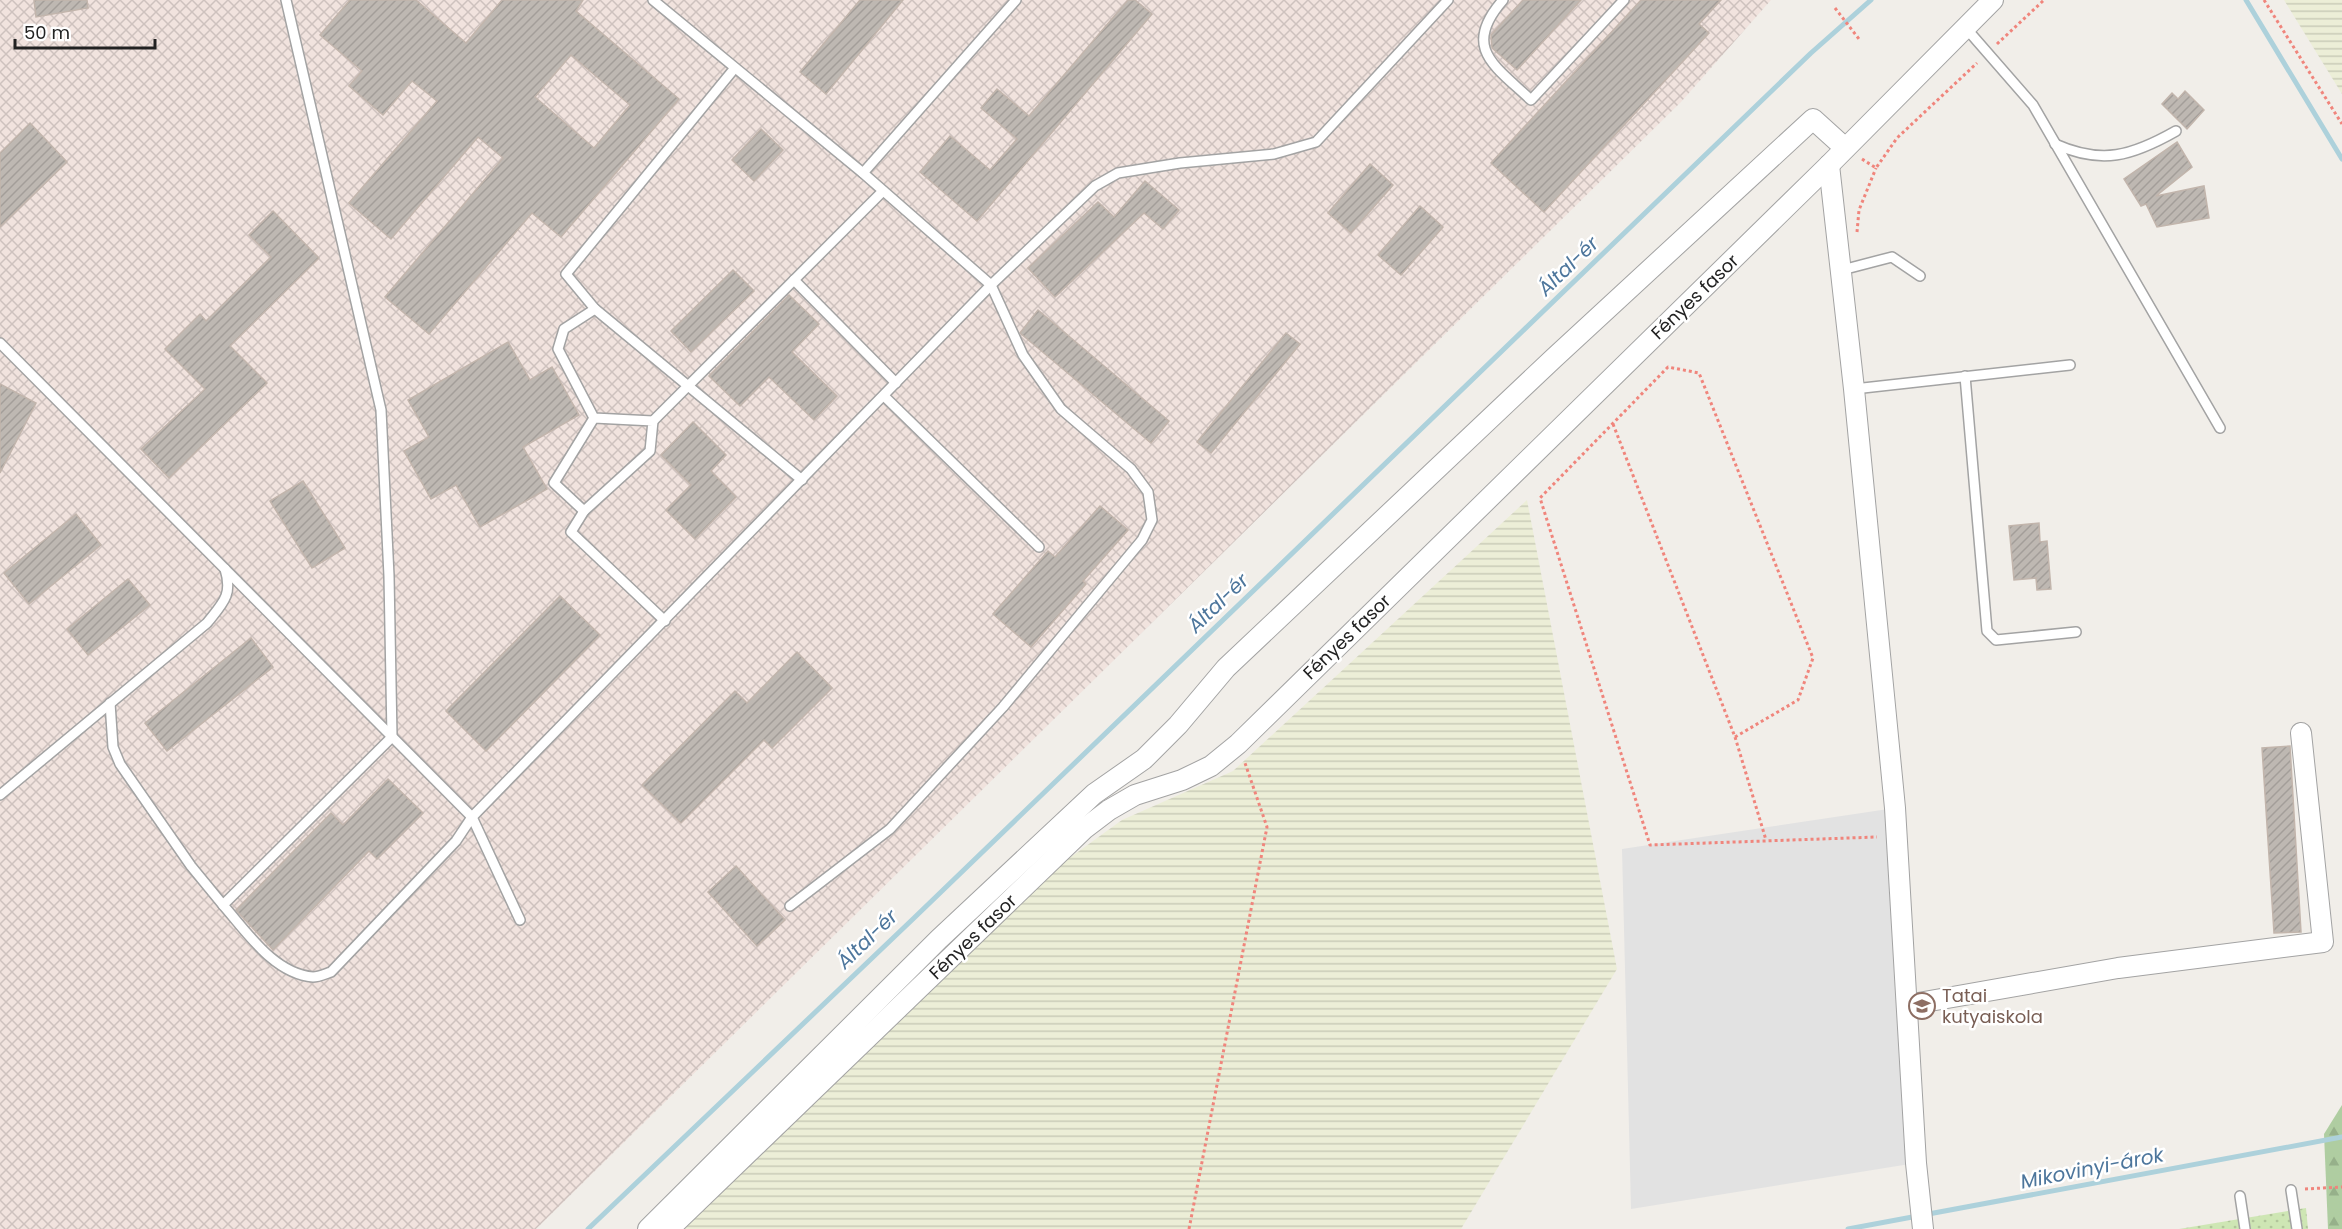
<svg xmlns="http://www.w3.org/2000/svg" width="2342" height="1229" font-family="Poppins,sans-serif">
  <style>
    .military { fill: url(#military-cross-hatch) }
    .farmland { fill: url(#farmland-rules) }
    .grass { fill: url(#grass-dots) }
    .forest { fill: url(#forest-firs) }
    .parking { fill: #e2e2e2 }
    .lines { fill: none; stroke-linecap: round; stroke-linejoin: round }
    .stream { stroke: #add1db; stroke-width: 5 }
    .building { fill: url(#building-hatch); stroke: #c2b5ac; stroke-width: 1.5; fill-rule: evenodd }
    .lane-casing { stroke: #a3a3a3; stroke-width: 12 }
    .street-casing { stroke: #a3a3a3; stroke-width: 22 }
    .path { stroke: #f0857c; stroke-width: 3; stroke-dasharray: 3 3; stroke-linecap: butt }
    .lane { stroke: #fff; stroke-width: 9 }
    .street { stroke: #fff; stroke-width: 20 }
    .labels { text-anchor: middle; stroke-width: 5; stroke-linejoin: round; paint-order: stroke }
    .street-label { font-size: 18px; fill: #222; stroke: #fff }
    .education-label { font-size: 18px; fill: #785e54; stroke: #fff; text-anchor: start }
    .water-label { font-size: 20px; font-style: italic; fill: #4d769c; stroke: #fff }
  </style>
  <defs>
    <pattern id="military-cross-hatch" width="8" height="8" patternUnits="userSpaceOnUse" patternTransform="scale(1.5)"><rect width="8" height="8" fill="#f1e3de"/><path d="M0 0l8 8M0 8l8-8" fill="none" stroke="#cec2be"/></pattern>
    <pattern id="farmland-rules" width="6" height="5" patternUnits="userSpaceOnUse" patternTransform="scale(1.5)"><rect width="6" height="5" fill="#eceed7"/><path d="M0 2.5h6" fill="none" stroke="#caccb8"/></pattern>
    <pattern id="grass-dots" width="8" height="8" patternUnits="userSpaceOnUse" patternTransform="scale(1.5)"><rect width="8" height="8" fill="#cee6b4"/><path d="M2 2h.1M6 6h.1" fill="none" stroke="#b1c59a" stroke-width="1.8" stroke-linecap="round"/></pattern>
    <pattern id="forest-firs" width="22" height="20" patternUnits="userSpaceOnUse" patternTransform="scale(1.5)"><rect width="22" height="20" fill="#afcda1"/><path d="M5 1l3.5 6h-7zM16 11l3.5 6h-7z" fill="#96b08a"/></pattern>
    <pattern id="building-hatch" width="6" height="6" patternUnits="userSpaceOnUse" patternTransform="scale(1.5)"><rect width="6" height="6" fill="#beb8b2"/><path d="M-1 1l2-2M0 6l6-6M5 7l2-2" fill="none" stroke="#a39e99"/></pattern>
  </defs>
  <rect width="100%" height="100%" fill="#f1eee9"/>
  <path class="military" d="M0,0H1771L1681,102L536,1229H0Z"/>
  <g class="farmland">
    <path d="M2284,0H2342V94Z"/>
    <path d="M1527,500L1617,969L1461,1229H659L951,944L1122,820L1233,771Z"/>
  </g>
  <path class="grass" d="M2306,1208L2308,1229H2179Z"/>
  <path class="forest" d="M2342,1105V1229H2328L2324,1134Z"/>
  <path class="parking" d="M1895,808L1916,1163L1631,1209L1622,849Z"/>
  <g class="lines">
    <g class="stream">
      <path d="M2246,0L2342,159"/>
      <path d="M588,1229L914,918L1811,53L1871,0"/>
      <path d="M1848,1229L2342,1137"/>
    </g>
  </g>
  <g class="building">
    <path d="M34,0H87L88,8L36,17Z"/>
    <path d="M350,0H416L466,43L502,0H583L576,11L679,99L561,237L532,213L429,334L385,297L503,158L478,137L391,239L349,203L437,101L412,81L383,115L349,86L362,71L320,35ZM571,55L630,105L594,148L535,97Z"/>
    <path d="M860,0H903L826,94L800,72Z"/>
    <path d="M1128,0H1135L1152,14L977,221L920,172L950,136L990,170L1017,139L981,108L997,89L1029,116Z"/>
    <path d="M1523,0H1581L1517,70L1492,48L1491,35Z"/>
    <path d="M1641,0H1721L1699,24L1709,33L1544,212L1491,163Z"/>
    <path d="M2185,91L2204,110L2187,129L2162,104L2172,93L2178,99Z"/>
    <path d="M30,123L67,162L0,227V153Z"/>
    <path d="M761,129L783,150L754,181L732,160Z"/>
    <path d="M2177,142L2192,167L2156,196L2204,186L2209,218L2157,227L2146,204L2141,206L2124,179Z"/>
    <path d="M1370,164L1393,185L1351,233L1328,213Z"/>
    <path d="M1145,181L1179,210L1163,229L1144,213L1055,297L1028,268L1098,202L1114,217Z"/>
    <path d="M1420,206L1443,227L1401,275L1378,255Z"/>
    <path d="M273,211L319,258L230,346L267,383L169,478L141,449L205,389L165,349L200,314L206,321L271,257L249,235Z"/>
    <path d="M733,270L754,291L691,352L671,331Z"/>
    <path d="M789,295L819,324L792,352L837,396L814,420L769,377L740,406L709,376Z"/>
    <path d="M1038,310L1169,421L1151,443L1020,333Z"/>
    <path d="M1286,333L1300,344L1211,453L1197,442Z"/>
    <path d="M508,342L530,380L552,367L579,415L523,447L547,489L480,527L456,485L431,499L404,451L429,437L408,400Z"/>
    <path d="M0,384L36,403L0,473Z"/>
    <path d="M693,422L726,455L711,471L736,497L695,539L666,510L691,485L661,455Z"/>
    <path d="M303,481L345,548L312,568L270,501Z"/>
    <path d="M1100,506L1128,530L1083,581L1086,584L1031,647L993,614L1048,551L1055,557Z"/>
    <path d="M76,514L101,545L29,604L4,573Z"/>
    <path d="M2039,523L2040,542L2047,541L2051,589L2037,590L2036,578L2014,580L2009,526Z"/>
    <path d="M128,579L150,605L88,655L67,629Z"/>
    <path d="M560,596L600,635L486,751L446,711Z"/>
    <path d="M251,638L273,667L167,751L145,723Z"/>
    <path d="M797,652L832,688L772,748L764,740L681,823L642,785L735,691L747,703Z"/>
    <path d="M2290,746L2301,932L2274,933L2262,748Z"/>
    <path d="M388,779L423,813L377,859L369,851L273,950L236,910L331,813L343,825Z"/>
    <path d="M736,866L785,920L757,946L708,892Z"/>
  </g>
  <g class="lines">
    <defs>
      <g id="lane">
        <path d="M653,0L863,173L991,285L1023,355L1061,409L1131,469L1148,492L1152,520L1142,540L1003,707L890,829L790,906"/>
        <path d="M1503,0C1461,48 1495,66 1531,100L1624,0"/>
        <path d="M1965,27L2033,105L2220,428"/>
        <path d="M2055,144C2102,165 2132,156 2176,131"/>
        <path d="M863,173L1016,0"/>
        <path d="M1842,270L1892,257L1920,276"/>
        <path d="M794,280L896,383"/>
        <path d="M595,309L802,480"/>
        <path d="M0,343L472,817L520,920"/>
        <path d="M1965,376L1987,631L1996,640L2076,632"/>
        <path d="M1854,389L2070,365"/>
        <path d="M884,396L1039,547"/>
        <path d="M594,418L653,421L650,451L584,511L554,483L594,418L558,349L564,329L595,309L566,274L734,69"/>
        <path d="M653,421L883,191"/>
        <path d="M584,511L571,532L665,621"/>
        <path d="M110,703L113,747L120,764L191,866L223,905L392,737L389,576L381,410L286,0"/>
        <path d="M0,795L207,623C223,603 233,595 225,569"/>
        <path d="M223,905C247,932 274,974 313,977C318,977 325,974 331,972L456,841L472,817L991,285L1095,186L1118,173L1180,163L1274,154L1316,142L1448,0"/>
        <path d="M2291,1190L2297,1229"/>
        <path d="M2240,1196L2245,1229"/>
      </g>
      <g id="street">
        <path d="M1829,165L1854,389L1895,808L1916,1163L1923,1229"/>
        <path d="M1907,1005L2118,968L2323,942L2301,733"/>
        <path d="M648,1229L939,939L1094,794L1144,759L1178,725L1226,668L1554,358L1813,119L1845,148"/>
        <path d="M669,1229L1084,829L1109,810L1135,795L1182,780L1211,766L1238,744L1829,165L1993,0"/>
      </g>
    </defs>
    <use href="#lane" class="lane-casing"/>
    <use href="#street" class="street-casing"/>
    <g class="path">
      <path d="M2264,0L2342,124"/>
      <path d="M1835,8L1859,39"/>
      <path d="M1997,44L2044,0"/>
      <path d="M1862,159L1876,168L1897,138L1977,63"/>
      <path d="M1857,232L1859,210L1876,168"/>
      <path d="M1613,424L1735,737L1766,840"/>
      <path d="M1735,737L1798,700L1813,658L1699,373L1668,367L1540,498L1650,845L1877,837"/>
      <path d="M2305,1189L2342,1187"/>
      <path d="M1189,1229L1267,827L1245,763"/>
    </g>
    <use href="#lane" class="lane"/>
    <use href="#street" class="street"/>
  </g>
  <defs>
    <symbol id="school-ring" viewBox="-11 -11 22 22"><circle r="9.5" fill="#fff" stroke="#8d6e63" stroke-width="1.5"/><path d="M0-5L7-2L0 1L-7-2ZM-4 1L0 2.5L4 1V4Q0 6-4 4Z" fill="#8d6e63"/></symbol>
  </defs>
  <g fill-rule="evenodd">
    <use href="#school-ring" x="1907" y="991" width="30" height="30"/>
  </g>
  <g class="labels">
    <g class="street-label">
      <text transform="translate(1695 297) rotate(-44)" y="6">Fényes fasor</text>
      <text transform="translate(1347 637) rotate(-44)" y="6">Fényes fasor</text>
      <text transform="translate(973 937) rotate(-44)" y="6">Fényes fasor</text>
    </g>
    <g class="education-label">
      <text x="1942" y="1002">Tatai<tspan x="1942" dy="21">kutyaiskola</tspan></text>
    </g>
    <g class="water-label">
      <text transform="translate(1568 266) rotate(-44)" y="7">Által-ér</text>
      <text transform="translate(1218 603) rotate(-44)" y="7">Által-ér</text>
      <text transform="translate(867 939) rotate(-44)" y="7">Által-ér</text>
      <text transform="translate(2092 1168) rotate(-11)" y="7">Mikovinyi-árok</text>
    </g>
  </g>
  <path d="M15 39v9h140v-9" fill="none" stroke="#222222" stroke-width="3"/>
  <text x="24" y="39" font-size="18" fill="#222222" stroke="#ffffff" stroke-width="4.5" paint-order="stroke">50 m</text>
</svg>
